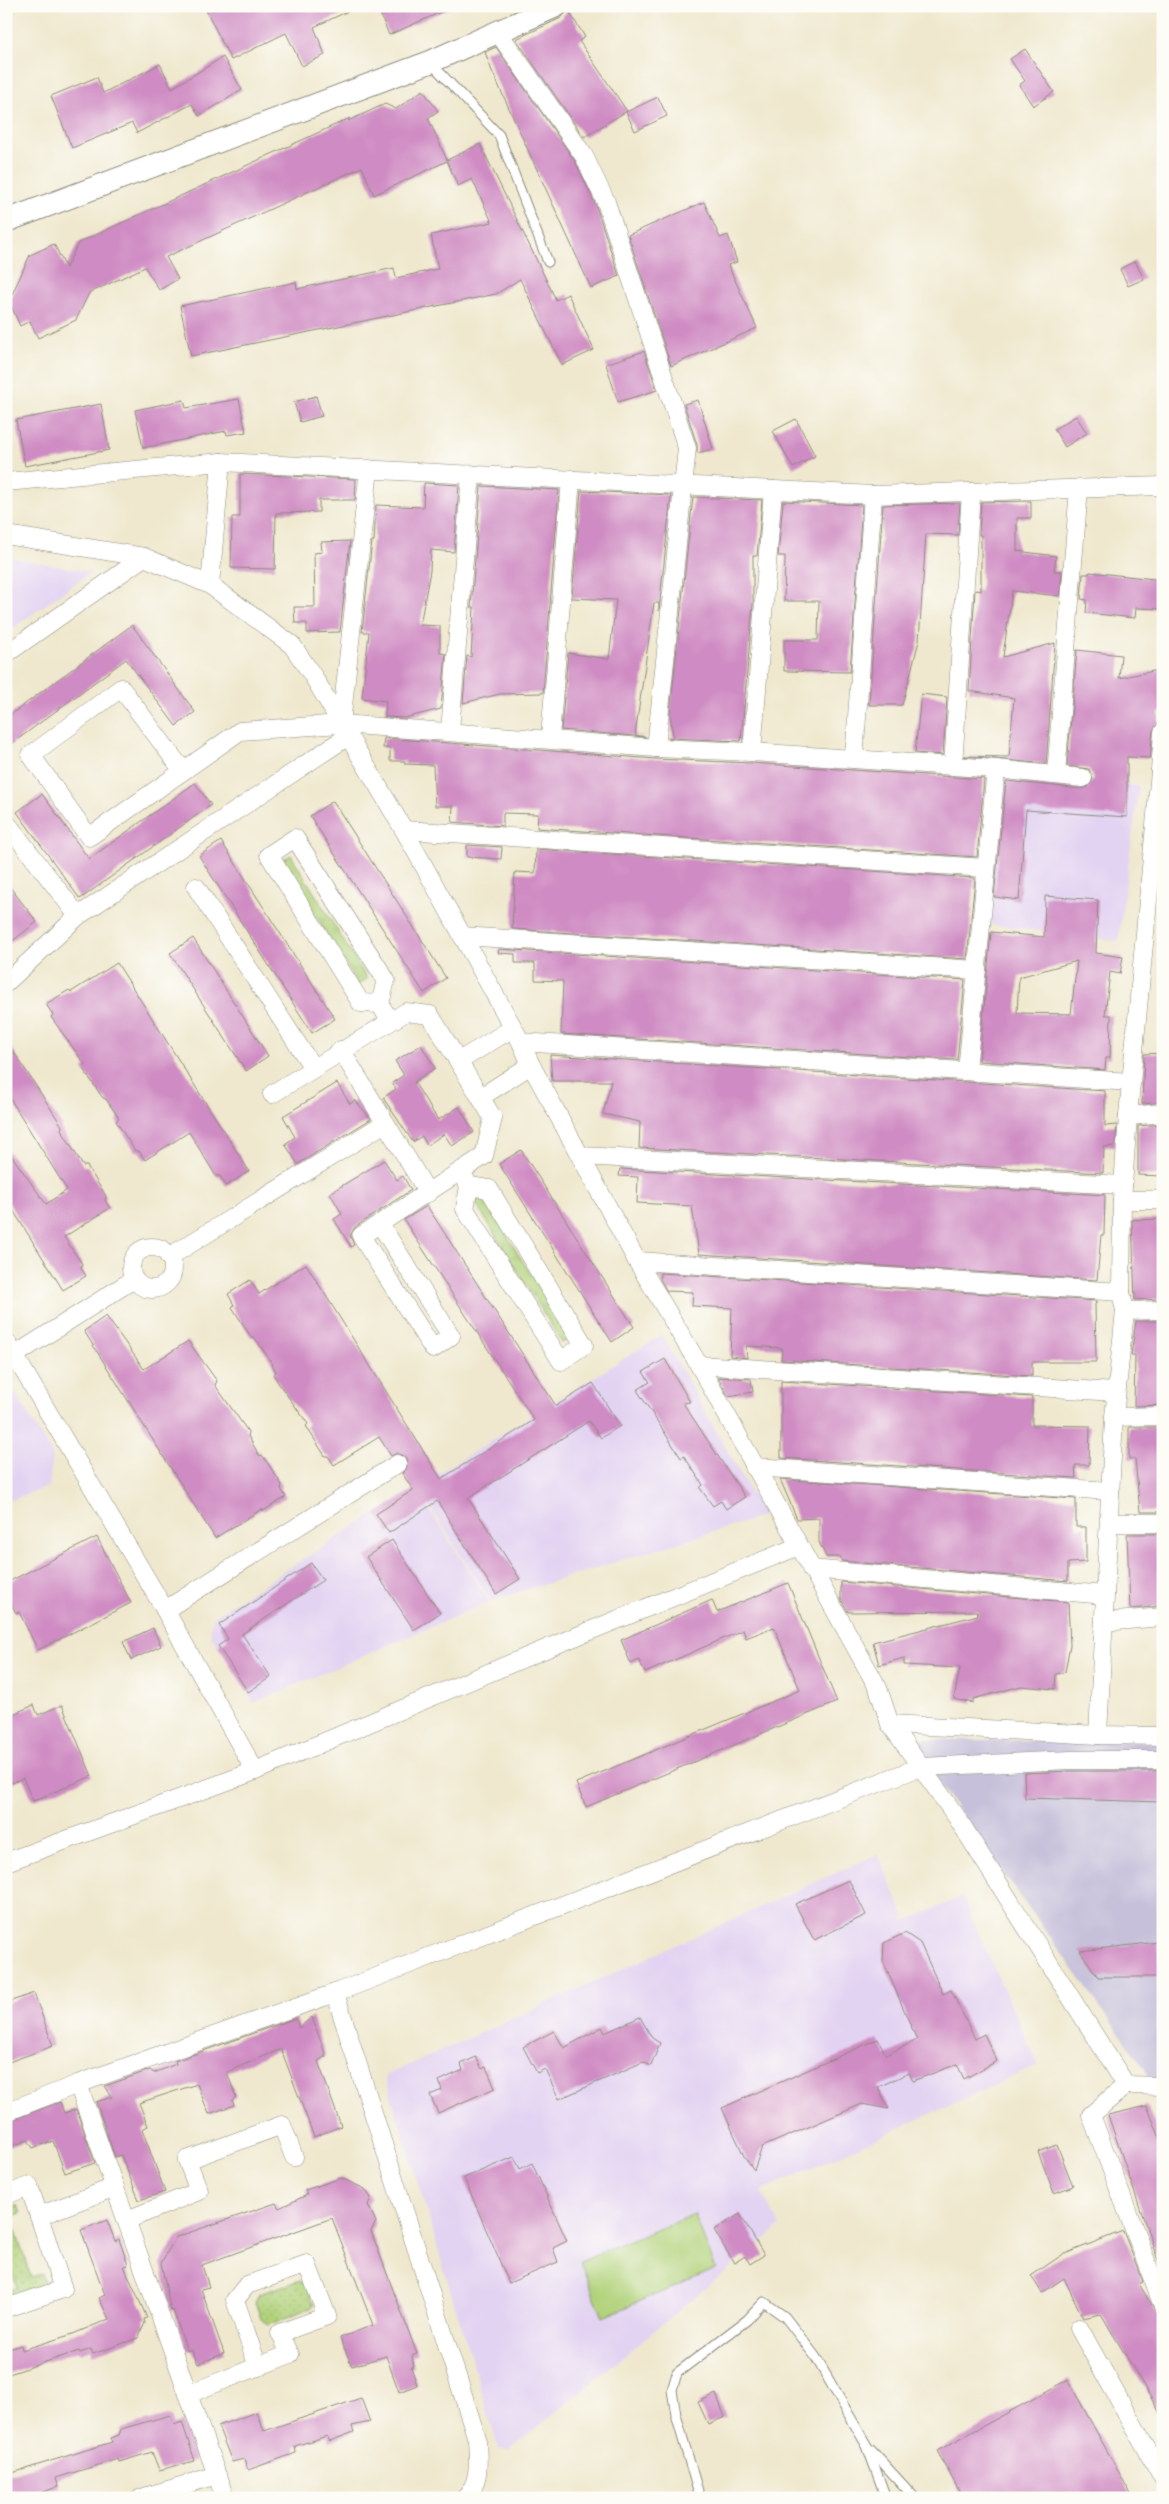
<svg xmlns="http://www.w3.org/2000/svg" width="1169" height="2504" font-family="'Libre Bodoni',serif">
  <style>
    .built { fill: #e3d3f2 }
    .industrial { fill: #c6c0da }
    .grass { fill: url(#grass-tufts); stroke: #6e7e52 }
    .park { fill: #b1d27a; stroke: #6e7e52 }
    .garden { fill: url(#garden-dots); stroke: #6e7e52 }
    .building { fill: #cf8bc3; fill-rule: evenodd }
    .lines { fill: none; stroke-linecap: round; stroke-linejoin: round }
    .service-casing { stroke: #8d8a7c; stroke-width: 11 }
    .minor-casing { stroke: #8d8a7c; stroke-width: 19 }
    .tertiary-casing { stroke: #8d8a7c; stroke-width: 24 }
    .service { stroke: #fff; stroke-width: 9 }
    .minor { stroke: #fff; stroke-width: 18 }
    .tertiary { stroke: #fff; stroke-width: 22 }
  </style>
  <defs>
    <pattern id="grass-tufts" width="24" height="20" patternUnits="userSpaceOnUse" patternTransform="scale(1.25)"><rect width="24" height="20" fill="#b1d27a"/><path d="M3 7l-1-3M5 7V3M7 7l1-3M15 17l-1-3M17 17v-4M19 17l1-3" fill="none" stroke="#98b46a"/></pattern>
    <pattern id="garden-dots" width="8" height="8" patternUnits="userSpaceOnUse" patternTransform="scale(1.25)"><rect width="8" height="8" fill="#b1d27a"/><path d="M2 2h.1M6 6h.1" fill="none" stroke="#98b46a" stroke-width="1.8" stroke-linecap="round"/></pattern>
  </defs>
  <rect width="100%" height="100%" fill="#fdfcf7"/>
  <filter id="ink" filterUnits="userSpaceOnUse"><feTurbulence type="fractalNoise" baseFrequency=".02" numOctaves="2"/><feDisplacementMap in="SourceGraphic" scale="10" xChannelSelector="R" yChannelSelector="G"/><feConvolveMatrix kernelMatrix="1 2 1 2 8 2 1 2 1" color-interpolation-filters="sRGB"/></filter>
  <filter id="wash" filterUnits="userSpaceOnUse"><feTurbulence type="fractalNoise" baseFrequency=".0096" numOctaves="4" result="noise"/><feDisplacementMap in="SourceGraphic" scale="20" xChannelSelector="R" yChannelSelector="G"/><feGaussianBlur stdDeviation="1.12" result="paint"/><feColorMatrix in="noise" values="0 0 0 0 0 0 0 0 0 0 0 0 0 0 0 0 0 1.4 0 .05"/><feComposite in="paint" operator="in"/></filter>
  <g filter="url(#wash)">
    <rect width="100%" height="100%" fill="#efe8ce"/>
    <g class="built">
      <path d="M6,557L91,572L6,633Z"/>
      <path d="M998,775L1139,786L1118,941L986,924Z"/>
      <path d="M662,1335L764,1516L491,1601L417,1487Z"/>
      <path d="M6,1378L53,1456L49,1486L6,1502Z"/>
      <path d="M415,1488L489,1602L254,1703L212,1637L210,1628L214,1616Z"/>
      <path d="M878,1854L906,1921L962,1897L1038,2065L761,2191L780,2226L509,2451L499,2449L385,2076Z"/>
    </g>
    <path class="industrial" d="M907,1739L1163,1742V2104L1145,2069Z"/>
    <g class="grass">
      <path d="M291,855L367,979L358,985L282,860Z"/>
      <path d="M483,1197L570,1338L562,1343L475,1202Z"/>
    </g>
    <path class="park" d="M694,2214L716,2269L603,2317L580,2262Z"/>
    <g class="garden">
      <path d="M18,2205L21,2213L11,2217L31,2277L41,2274L45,2285L6,2298V2290L17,2287L6,2254V2209Z"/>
      <path d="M300,2280L306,2285L314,2303L311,2308L269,2324L261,2319L255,2302L259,2294Z"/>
    </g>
    <g id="blocks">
      <g class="building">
        <path d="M204,6H359L314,27L325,55L302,66L286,33L231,60Z"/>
        <path d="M377,6H455L389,35Z"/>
        <path d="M568,10L585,37L579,41L627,111L584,137L516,39L561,18Z"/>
        <path d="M496,47L575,161L596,206L619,276L591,288L492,71L485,52Z"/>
        <path d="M1025,49L1054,92L1033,106L1019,85L1025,81L1010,59Z"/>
        <path d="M223,57L242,90L199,116L192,104L137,133L132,123L72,148L51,96L97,77L103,93L160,64L172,88Z"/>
        <path d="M423,90L438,111L428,118L447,160L480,144L556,300L568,294L594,350L562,365L520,279L496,294L191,356L180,306L296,282L297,289L394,268L396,278L438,269L431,235L492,222L472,179L458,186L447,161L374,195L362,167L166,257L178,279L159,290L145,267L89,293L76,320L38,338L30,321L20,326L9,301L30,255L54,244L66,268L78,243L350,118L348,121L385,104L396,109Z"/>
        <path d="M658,97L667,116L635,131L626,112Z"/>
        <path d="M704,202L720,238L728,235L737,262L728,265L757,328L671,366L628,235Z"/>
        <path d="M1135,261L1144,279L1128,286L1120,269Z"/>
        <path d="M644,351L657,390L618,402L606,364Z"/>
        <path d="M316,396L322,416L300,422L294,402Z"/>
        <path d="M239,399L246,432L227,435L226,431L143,448L135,410L184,400L186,408Z"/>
        <path d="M698,400L713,449L697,453V445L684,404Z"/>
        <path d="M101,404L109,450L25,466L16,420Z"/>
        <path d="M1076,416L1087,433L1065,447L1054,429Z"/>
        <path d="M796,419L815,456L793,468L773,431Z"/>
        <path d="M240,474L356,479L355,500H319V512L276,513L275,569L231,568L232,517H240Z"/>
        <path d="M424,483L459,485L454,552L431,550L430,571L420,625L440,626V653L446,654L441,709L404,718L385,717L386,701L362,698L369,632H362L372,541H374L376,505L423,507Z"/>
        <path d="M481,486L559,490L543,693L500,694L463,703L467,656L471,657L474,607H471Z"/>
        <path d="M581,491L671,495L659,611V603H654L635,735L646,737L561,730L568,653L609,659L616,600L572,598Z"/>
        <path d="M693,497L762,500L757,556H753V604L741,741L668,738L673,737L670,713Z"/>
        <path d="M783,501L862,505L850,672L784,671V640H818L819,601H784L785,556H778Z"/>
        <path d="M1031,501V518H1017V551L1056,556L1054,571H1062L1060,596L1012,591L1003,657L1055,643L1046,764L964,756L1009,757L1014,698L969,691L975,590L981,591V535H979L981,502Z"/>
        <path d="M960,503L958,535L926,534L919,641L902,705H869L883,505Z"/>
        <path d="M350,541L340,632L307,633V623H295L294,607H315L314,553L322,552L321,542Z"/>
        <path d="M1090,572L1163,580V609L1136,608L1135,618L1086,613L1087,600L1081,599L1083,574H1089Z"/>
        <path d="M132,625L195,712L176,726L126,659L6,748V718Z"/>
        <path d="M1077,650L1121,655L1119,678L1163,669V712H1159V722L1153,731L1150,758L1127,757V817L1026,810L1019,900L994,897L1006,781L1082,789L1088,787L1093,780L1089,769L1067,766Z"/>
        <path d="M921,694L947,697L943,755L915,753Z"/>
        <path d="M384,738L655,759L751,763L984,779L977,857L537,828L538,814L503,813V826L452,822L453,806H435L433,765L404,764L405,761H390V748H383Z"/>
        <path d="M195,783L211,805L80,899L17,812L42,794L89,859Z"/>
        <path d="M333,801L446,978L424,993L310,816Z"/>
        <path d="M221,841L335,1019L312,1033L199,856Z"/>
        <path d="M467,845L502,847L501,859L467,857Z"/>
        <path d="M536,849L975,878L967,959L512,929L515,872L535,873Z"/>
        <path d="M6,882L37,922L6,946Z"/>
        <path d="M1045,896L1098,900L1096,953L1123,957L1120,974L1110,972L1105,1015H1111L1110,1058H1106L1105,1070L979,1061L991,932L1044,937ZM1077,961L1071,1014L1017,1013L1019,977Z"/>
        <path d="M193,938L268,1056L246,1071L170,953Z"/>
        <path d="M499,949L965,980L957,1060L561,1034L563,981L535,980V963H515V954L498,953Z"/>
        <path d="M117,963L249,1171L226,1186L220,1176H216L189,1132L145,1160L139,1151H135L116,1121L119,1118L106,1099L103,1098L83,1069L86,1066L51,1017L53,1015L46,1004L69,990L71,992Z"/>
        <path d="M6,1040L62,1126L61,1129L83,1166H87L106,1196L105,1200L110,1208L64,1237L82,1264L81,1268L86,1276L63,1290L6,1199V1148L46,1204L67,1190L6,1092Z"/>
        <path d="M421,1045L435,1068L414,1082L438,1120L459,1107L474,1132L452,1146L444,1134L427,1145L422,1136L413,1142L383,1098L396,1089L392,1083L404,1075L395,1061Z"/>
        <path d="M1163,1053V1102L1142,1104L1144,1054Z"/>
        <path d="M550,1055L1105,1091V1126L1117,1125L1115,1146L1104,1147L1103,1173L639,1148L640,1122L603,1114L611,1081H552Z"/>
        <path d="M337,1083L350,1104L355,1100L371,1119L298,1164L285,1144L295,1137L283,1116Z"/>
        <path d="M1163,1124V1176L1138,1175V1126Z"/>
        <path d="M521,1150L634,1327L612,1342L499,1164Z"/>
        <path d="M384,1160L397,1180L403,1176L411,1190L355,1227L350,1236L354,1245L351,1247L334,1219L342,1214L330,1193Z"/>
        <path d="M620,1169L1105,1195L1104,1235H1101L1097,1280L699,1254L692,1206L637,1203L638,1177L619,1176Z"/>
        <path d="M427,1206L556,1406L593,1383L620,1426L601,1438L589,1421L468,1498L520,1579L496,1594L437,1501L389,1533L376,1514L413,1490L402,1473L407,1468L406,1458L397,1453L391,1456L379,1437L334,1465L328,1456H325L306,1426L308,1424L279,1384L273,1374L276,1372L270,1360L254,1337H251L232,1307L234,1305L228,1294L250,1280L259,1294L306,1264L441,1479L534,1420L404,1220Z"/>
        <path d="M1163,1219V1299L1135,1300L1132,1220Z"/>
        <path d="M660,1273L1097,1301L1095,1304L1096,1362H1032V1376L781,1360L782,1348L746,1346L747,1358L730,1356L732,1308L692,1306L693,1292L667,1291L660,1279Z"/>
        <path d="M106,1316L144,1369L188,1341L217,1381L215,1385L249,1433L248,1436L259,1455L263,1456L282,1485L281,1489L286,1497L263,1511L262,1509L215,1538L84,1331Z"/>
        <path d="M1136,1321H1163V1405L1134,1406L1135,1355H1131Z"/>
        <path d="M665,1359L690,1402L683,1403L745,1497L726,1509L721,1501L713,1506L700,1488L703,1485L684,1456L681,1458L637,1390L650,1382L643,1372Z"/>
        <path d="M718,1377L751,1379L753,1392L728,1396Z"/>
        <path d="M781,1381L1032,1397V1425L1090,1426L1089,1465H1075L1076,1478L781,1458Z"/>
        <path d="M1129,1427H1163V1512H1140L1135,1459H1129Z"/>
        <path d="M780,1479L1076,1499V1527H1086V1562L1068,1563V1581L841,1561V1557H826L819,1542V1518L797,1519Z"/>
        <path d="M1127,1534H1163V1606L1130,1609Z"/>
        <path d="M97,1537L131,1603L38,1650L19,1612L16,1613L6,1594V1583Z"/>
        <path d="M392,1540L440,1613L414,1630L366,1557Z"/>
        <path d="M311,1563L323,1580L242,1634L271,1677L248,1692L218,1646L228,1639L219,1625Z"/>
        <path d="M841,1582L1068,1602L1070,1645L1065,1672L1056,1674L1055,1689L1021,1686L973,1699V1703L954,1699L960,1668L904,1665V1658L879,1665L873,1642L978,1615L977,1611L848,1612L841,1599Z"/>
        <path d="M788,1583L837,1702L586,1807L576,1783L800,1690L774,1627L746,1638L743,1630L645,1673L639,1660L631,1664L621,1640L712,1600L717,1612Z"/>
        <path d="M153,1628L161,1646L131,1660L123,1642Z"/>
        <path d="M34,1705L38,1715L62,1705L92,1776L33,1801L23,1778L12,1783L6,1768V1723L15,1719L13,1714Z"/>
        <path d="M1071,1771H1163V1802L1025,1798L1024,1773Z"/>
        <path d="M849,1880L866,1915L814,1940L795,1904Z"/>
        <path d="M905,1933L920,1943L943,1994L951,1990L975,2039L984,2034L997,2061L964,2079L957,2064L913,2081L909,2073L878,2087L889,2109L862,2104L762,2147L754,2170L744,2156L722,2108L878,2039L886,2055L917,2040L883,1961L884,1943Z"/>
        <path d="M1158,1942L1161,1977H1098L1080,1951Z"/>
        <path d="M34,1993L53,2046L6,2063V2003Z"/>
        <path d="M312,2017L326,2056L318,2061L341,2126L314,2137L281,2049L227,2072L236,2097L232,2100L234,2105L209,2114L197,2084L139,2103L148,2126L142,2129L165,2192L139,2200L121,2155L115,2157L96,2102L112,2097L105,2086L150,2070L154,2073L176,2064L175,2061L296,2018L299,2028Z"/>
        <path d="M640,2017L652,2038L660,2043L651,2066L643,2062L559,2099L545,2069L537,2073L523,2047L554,2031L564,2048L602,2027L605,2033Z"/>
        <path d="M476,2057L482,2069L486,2067L495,2088L438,2113L430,2095L442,2090L439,2081L463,2070L461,2064Z"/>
        <path d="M60,2102L64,2113L76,2109L95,2163L65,2173L53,2141L33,2148L28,2140L6,2148V2122Z"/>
        <path d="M1147,2106L1163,2145V2275L1108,2115Z"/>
        <path d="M1057,2145L1073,2186L1054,2193L1038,2152Z"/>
        <path d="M514,2157L520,2169L532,2163L567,2241L553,2248L558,2262L509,2283L464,2178Z"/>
        <path d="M341,2178L365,2189L371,2198L368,2205L376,2222L371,2231L417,2354L412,2356L414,2366L411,2367L417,2385L399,2392L386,2356L352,2366L340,2338L373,2325L332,2218L202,2265L209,2287L201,2289L224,2353L198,2364L192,2350L187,2351L173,2310L171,2311L161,2263L176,2237L276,2203L279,2208L307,2195L305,2190Z"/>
        <path d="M740,2214L764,2255L750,2264L745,2256L734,2263L714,2230Z"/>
        <path d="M107,2220L115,2241L119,2239L128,2265L124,2266L147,2318L144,2319L145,2323L138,2338L93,2354L91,2349L80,2353L79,2351L6,2375V2350L21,2345L22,2350L73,2334L109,2319L99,2298L105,2295L81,2230Z"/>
        <path d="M1123,2231L1143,2282L1139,2284L1163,2323V2418L1101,2314L1083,2318L1064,2278L1042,2293L1031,2276L1062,2255Z"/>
        <path d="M1068,2380L1133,2498H963L937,2451Z"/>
        <path d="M716,2394L725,2417L708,2424L698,2402Z"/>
        <path d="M361,2398L370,2422L352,2426L354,2432L330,2441L327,2436L295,2446L296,2453L248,2470L244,2459L232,2462L218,2426L256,2412L264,2431Z"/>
        <path d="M170,2415L174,2425L182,2422L195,2461L159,2470L152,2452L119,2462L118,2459L56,2478L59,2486L29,2498H6V2475L112,2442L111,2438L119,2435L121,2429Z"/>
      </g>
    </g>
  </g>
  <g filter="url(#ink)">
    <use href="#blocks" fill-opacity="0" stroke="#8d8a7c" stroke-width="1"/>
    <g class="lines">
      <defs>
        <g id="service">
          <path d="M431,63L499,135L548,262"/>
          <path d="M870,2449L915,2498"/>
          <path d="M700,2498L676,2415L672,2390L677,2373L747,2320L764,2302L785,2317L815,2356L867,2446L886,2498"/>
        </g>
        <g id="minor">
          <path d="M498,32L584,156L606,202L687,448L656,748"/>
          <path d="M6,482L221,462L873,495L1163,486"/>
          <path d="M6,535L144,557L210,585L292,645L313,676L404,830L521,1042L531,1065L637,1261L699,1365L878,1688L890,1724L956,1816L1126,2085L1163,2086"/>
          <path d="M210,585L221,462"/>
          <path d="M6,654L144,557"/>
          <path d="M341,724L369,469"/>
          <path d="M450,731L471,474"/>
          <path d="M550,738L571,479"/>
          <path d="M752,752L773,490"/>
          <path d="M854,759L873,495"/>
          <path d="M953,766L971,492"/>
          <path d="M183,771L121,688L31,755L89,837L240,731L341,724L656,748L752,752L996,769L1083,778"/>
          <path d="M1160,771L1163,732"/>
          <path d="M1056,775L1079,488"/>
          <path d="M6,822L78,916"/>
          <path d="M404,830L986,868"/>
          <path d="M196,887L313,1068"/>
          <path d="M462,936L977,970"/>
          <path d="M6,983L78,916L348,736"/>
          <path d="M380,1004L361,1003L269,855L295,838L386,980L380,1004L390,1021"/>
          <path d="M521,1042L1131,1082"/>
          <path d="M341,1050L428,1193"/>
          <path d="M459,1061L513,1028"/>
          <path d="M967,1071L996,769"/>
          <path d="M272,1094L406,1012L430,1015L493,1118L484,1156C443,1182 402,1209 361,1236L433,1349L451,1336L380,1224"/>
          <path d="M481,1097L531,1065"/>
          <path d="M1163,1113L1128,1116L1122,1200L1121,1292L1125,1311L1114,1417L1098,1735L1163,1736"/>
          <path d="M1128,1116L1160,771H1163"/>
          <path d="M581,1156L1123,1185"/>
          <path d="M461,1171L469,1186L489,1189L584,1345L561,1361L465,1209L469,1186"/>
          <path d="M1122,1200H1163"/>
          <circle cx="152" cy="1268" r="21"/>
          <path d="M169,1257L385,1123"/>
          <path d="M637,1261L1121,1292"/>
          <path d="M1125,1311L1163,1310"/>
          <path d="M6,1341L165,1610L255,1771L555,1645L799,1546"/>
          <path d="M15,1355L134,1279"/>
          <path d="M699,1365L1115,1392"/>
          <path d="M1114,1417L1163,1416"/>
          <path d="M754,1467L1110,1491"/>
          <path d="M1109,1523H1163"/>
          <path d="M811,1569L1105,1595"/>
          <path d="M165,1610L397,1464"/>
          <path d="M1104,1622L1163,1617"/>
          <path d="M890,1724L1098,1735"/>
          <path d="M6,1862L255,1771"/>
          <path d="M335,1993L477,2439C478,2459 481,2484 465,2498"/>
          <path d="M78,2084L225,2498"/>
          <path d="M1126,2085L1091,2115L1163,2306"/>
          <path d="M6,2112L78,2084L335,1993L920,1767L1071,1760H1163"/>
          <path d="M6,2195L29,2186L63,2289L6,2308"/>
          <path d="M39,2216L115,2187"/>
          <path d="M127,2220L199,2191L187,2160L282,2125L294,2157"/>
          <path d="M1079,2328L1163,2478"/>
          <path d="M188,2394L290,2354L280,2333L327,2316L307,2264L247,2285L235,2300L258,2367"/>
          <path d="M141,2498L217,2475"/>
        </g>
        <path id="tertiary" d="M6,221L430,62L556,6"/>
      </defs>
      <use href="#service" class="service-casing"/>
      <use href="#minor" class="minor-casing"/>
      <use href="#tertiary" class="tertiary-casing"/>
      <use href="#service" class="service"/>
      <use href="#minor" class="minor"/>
      <use href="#tertiary" class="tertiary"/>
    </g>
  </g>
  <rect width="1169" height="2504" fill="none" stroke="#fdfcf7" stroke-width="25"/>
</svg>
